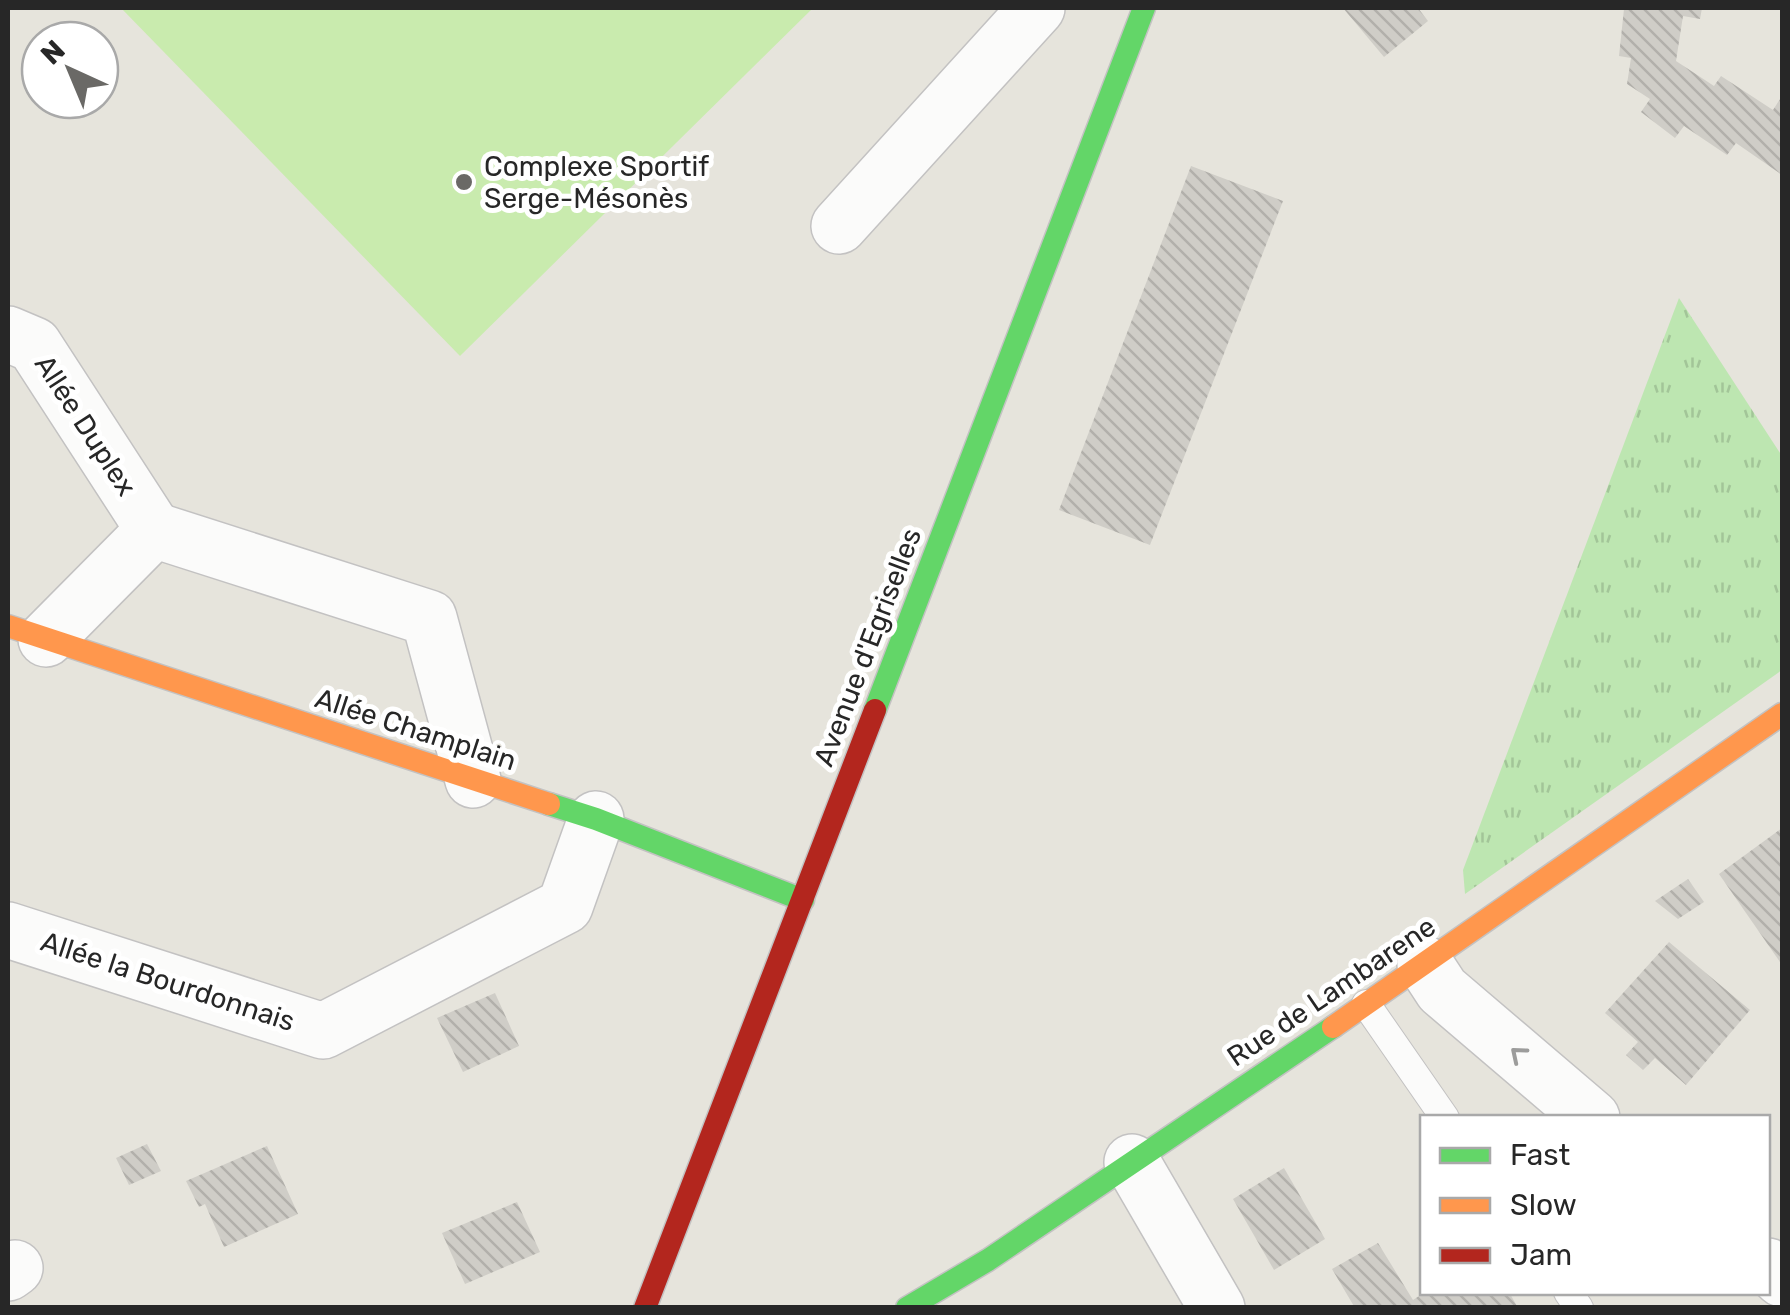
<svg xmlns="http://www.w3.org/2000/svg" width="1790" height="1315" font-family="Rubik,sans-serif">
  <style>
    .grass { fill: url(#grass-tufts) }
    .pitch { fill: #c9ebae }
    .building { fill: url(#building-back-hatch) }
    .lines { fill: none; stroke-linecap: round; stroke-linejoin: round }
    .lane-casing { stroke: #c3c2c2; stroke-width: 30 }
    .street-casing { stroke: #c3c2c2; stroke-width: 58 }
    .fast-casing { stroke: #c3c2c2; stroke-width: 25 }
    .slow-casing { stroke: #c3c2c2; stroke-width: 25 }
    .jam-casing { stroke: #c3c2c2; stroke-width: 25 }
    .lane { stroke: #fbfbfa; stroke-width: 28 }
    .street { stroke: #fbfbfa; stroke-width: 55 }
    .fast { stroke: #63d668; stroke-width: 22 }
    .slow { stroke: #ff974d; stroke-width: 22 }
    .jam { stroke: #b3261e; stroke-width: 22 }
    .oneway { stroke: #9c9c9b }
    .poi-dot { fill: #6a6966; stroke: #fff; stroke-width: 4 }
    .labels { text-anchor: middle; stroke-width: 10; stroke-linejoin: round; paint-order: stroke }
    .poi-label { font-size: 28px; fill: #272727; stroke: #fff; text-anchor: start }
    .street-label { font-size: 28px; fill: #272727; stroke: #fff }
  </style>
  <defs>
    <pattern id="grass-tufts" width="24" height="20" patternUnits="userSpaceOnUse" patternTransform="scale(2.5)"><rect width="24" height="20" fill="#bde6b1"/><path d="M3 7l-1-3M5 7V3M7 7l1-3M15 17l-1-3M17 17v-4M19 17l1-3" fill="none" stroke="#a2c598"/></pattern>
    <pattern id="building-back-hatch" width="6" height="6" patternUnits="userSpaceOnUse" patternTransform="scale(2.5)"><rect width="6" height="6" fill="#cfcdc7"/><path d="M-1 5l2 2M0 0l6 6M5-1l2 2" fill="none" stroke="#b2b0ab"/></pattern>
  </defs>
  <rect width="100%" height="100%" fill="#e6e4dc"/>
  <path class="grass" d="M1679,298L1782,456V670L1465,894L1463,870Z"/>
  <path class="pitch" d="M121,8H813L460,356Z"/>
  <g class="building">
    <path d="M1343,8H1418L1428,21L1384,57Z"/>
    <path d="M1634,8H1702L1700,19L1683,16L1676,61L1714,86L1721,76L1773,110L1782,96V175L1736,143L1727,155L1684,126L1675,138L1641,112L1650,99L1627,84L1631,58L1619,56L1624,9L1634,10Z"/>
    <path d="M1191,166L1283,201L1150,545L1059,510Z"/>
    <path d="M1782,828V965L1719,874Z"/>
    <path d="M1688,879L1704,902L1678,919L1655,901Z"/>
    <path d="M1669,942L1750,1010L1686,1085L1655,1058L1643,1070L1626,1055L1638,1042L1605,1013Z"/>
    <path d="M495,993L519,1046L463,1072L437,1018Z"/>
    <path d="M147,1144L161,1171L129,1185L116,1158Z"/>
    <path d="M267,1146L298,1214L224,1247L205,1204L199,1207L186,1181Z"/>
    <path d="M1284,1168L1325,1239L1274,1270L1233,1199Z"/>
    <path d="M517,1202L540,1252L465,1284L442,1233Z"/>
    <path d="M1378,1243L1413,1300L1425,1292H1509L1518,1308H1355L1332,1269Z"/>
  </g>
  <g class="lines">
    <defs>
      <g id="lane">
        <path d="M1366,1004L1445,1118"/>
        <path d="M1568,1292L1579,1308"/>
      </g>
      <g id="street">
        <path d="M839,226L1037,8"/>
        <path d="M8,334L34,345L154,530"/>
        <path d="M46,639L154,530L429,618L473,780"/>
        <path d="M8,930L323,1031L565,906L596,819"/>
        <path d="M1425,964L1442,990L1592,1118"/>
        <path d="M1132,1162L1217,1308"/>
        <path d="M1768,1266L1782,1279"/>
        <path d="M8,1273L15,1268"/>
      </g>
      <g id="fast">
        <path d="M875,710L1144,8"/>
        <path d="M549,804L596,819L803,900"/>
        <path d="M907,1308L988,1260L1333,1027"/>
      </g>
      <g id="slow">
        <path d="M8,626L549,804"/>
        <path d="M1333,1027L1782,714"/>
      </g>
      <path id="jam" d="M645,1308L875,710"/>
    </defs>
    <use href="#lane" class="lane-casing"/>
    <use href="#street" class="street-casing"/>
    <use href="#fast" class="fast-casing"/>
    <use href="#slow" class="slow-casing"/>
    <use href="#jam" class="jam-casing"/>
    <use href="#lane" class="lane"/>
    <use href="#street" class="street"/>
    <use href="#fast" class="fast"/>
    <use href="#slow" class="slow"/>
    <use href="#jam" class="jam"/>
  </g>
  <defs><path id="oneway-chevron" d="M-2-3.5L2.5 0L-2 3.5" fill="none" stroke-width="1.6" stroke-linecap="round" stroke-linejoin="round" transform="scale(2.5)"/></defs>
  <use class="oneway" href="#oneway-chevron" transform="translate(1518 1054) rotate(-140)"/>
  <circle class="poi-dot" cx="464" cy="182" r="10"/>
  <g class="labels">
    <g class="poi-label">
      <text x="484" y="176">Complexe Sportif<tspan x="484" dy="32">Serge-Mésonès</tspan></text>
    </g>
    <g class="street-label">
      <text transform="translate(86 425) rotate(57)" y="10">Allée Duplex</text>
      <text transform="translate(867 647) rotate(-69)" y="10">Avenue d'Egriselles</text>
      <text transform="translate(416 729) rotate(18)" y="10">Allée Champlain</text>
      <text transform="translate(168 981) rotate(18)" y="10">Allée la Bourdonnais</text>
      <text transform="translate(1331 991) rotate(-34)" y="10">Rue de Lambarene</text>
    </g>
  </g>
  <rect width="1790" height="1315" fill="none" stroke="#272727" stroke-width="20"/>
  <rect x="1420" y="1115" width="350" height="180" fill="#ffffff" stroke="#a9a9a9" stroke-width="2.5"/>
  <rect x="1440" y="1148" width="50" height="15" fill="#63d668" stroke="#a9a9a9" stroke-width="2.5"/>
  <text x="1510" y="1165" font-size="30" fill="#272727">Fast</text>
  <rect x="1440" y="1198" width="50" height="15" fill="#ff974d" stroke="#a9a9a9" stroke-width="2.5"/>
  <text x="1510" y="1215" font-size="30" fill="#272727">Slow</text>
  <rect x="1440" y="1248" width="50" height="15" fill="#b3261e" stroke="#a9a9a9" stroke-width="2.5"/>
  <text x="1510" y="1265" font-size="30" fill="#272727">Jam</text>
  <g transform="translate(70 70) rotate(316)"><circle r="48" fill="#ffffff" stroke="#a9a9a9" stroke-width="2.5"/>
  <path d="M0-8L18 38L0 25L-18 38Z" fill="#6a6966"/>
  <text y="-15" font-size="28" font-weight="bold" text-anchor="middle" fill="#272727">N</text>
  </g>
</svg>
